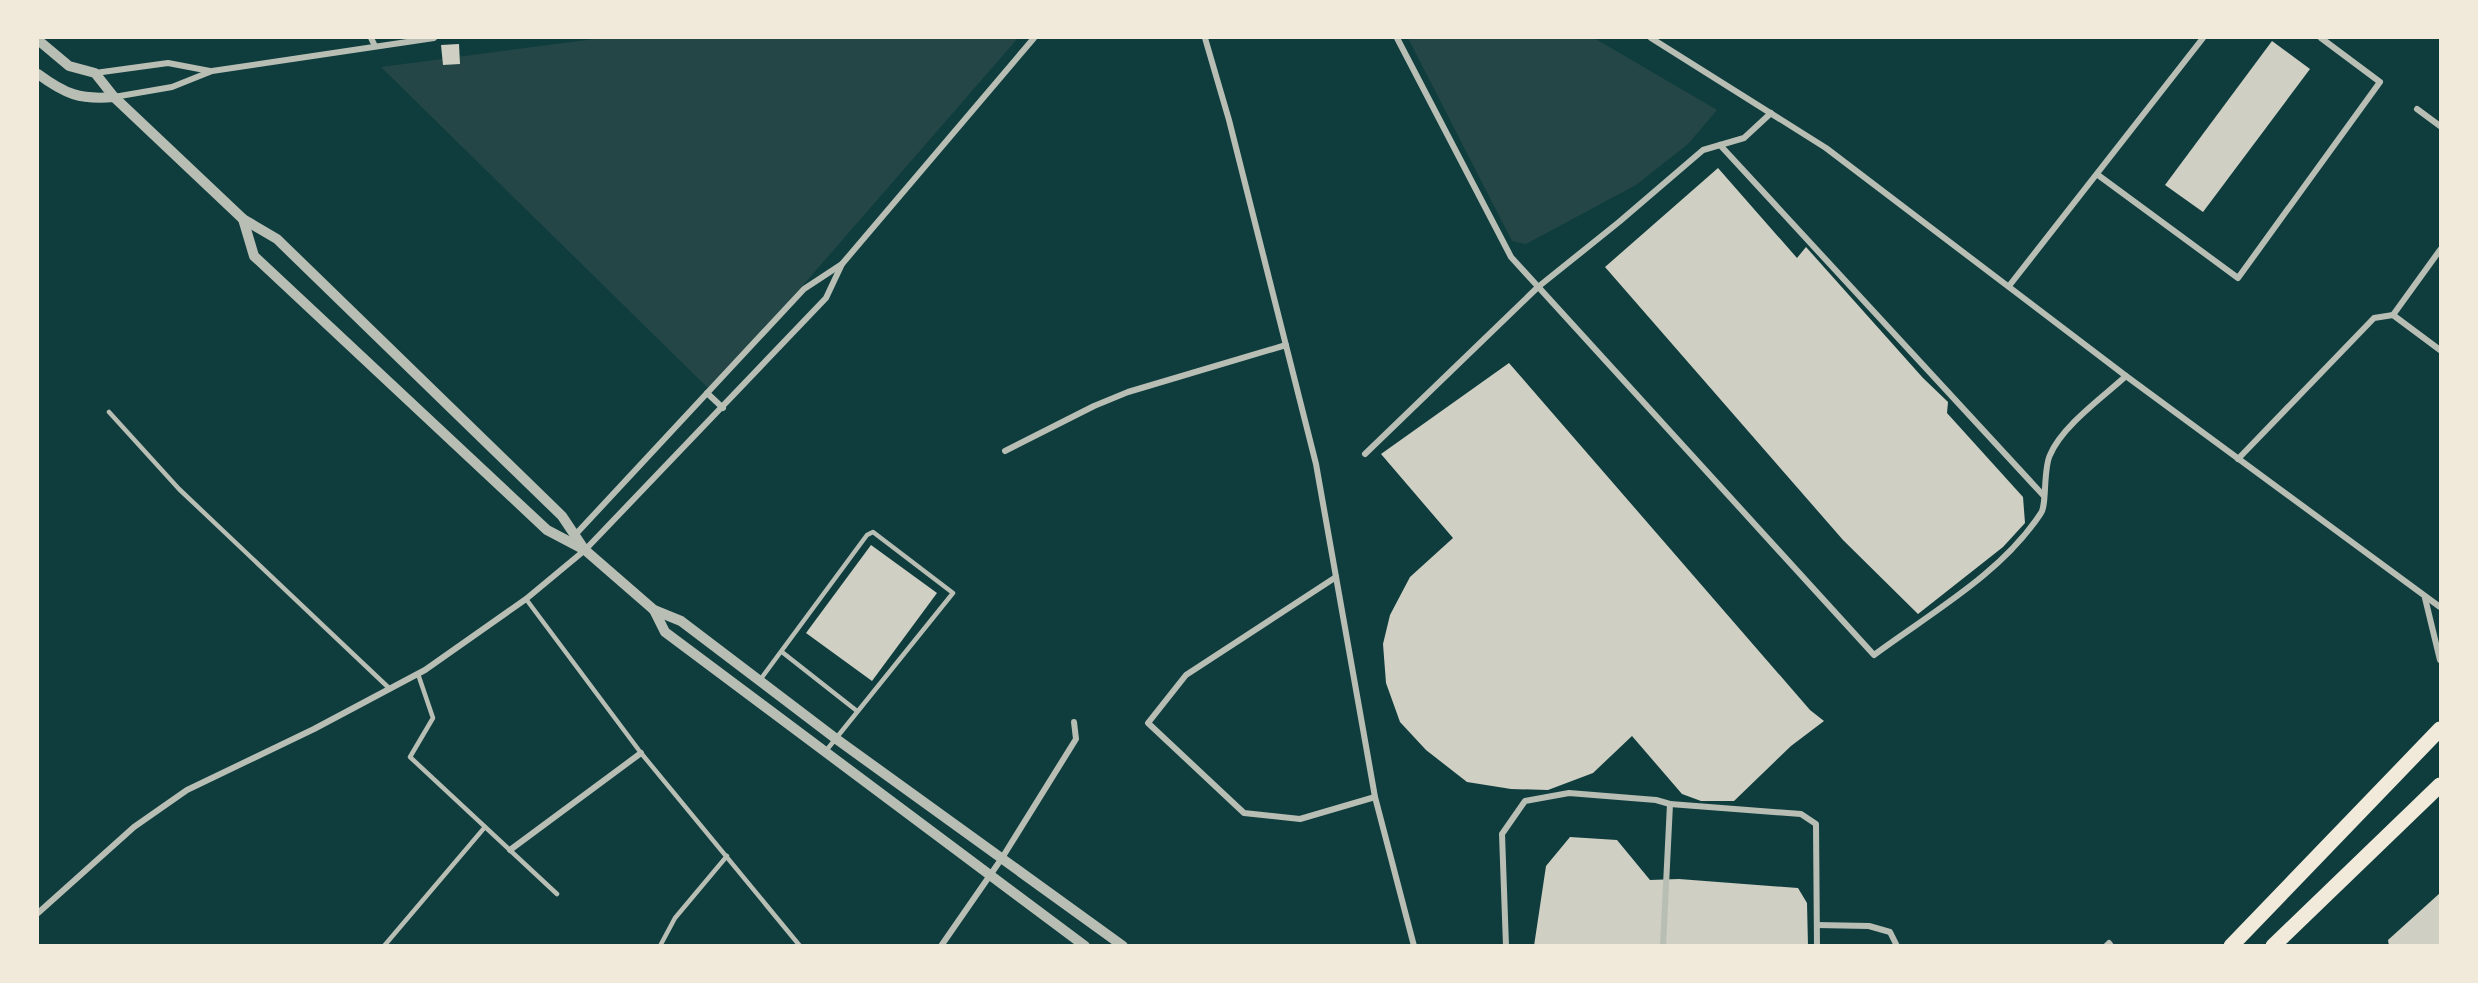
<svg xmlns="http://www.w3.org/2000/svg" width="2478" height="983" font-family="Spectral,serif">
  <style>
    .green { fill: #244646 }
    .building { fill: #cfcfc3 }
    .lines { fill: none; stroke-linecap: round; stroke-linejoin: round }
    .service { stroke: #b8beb3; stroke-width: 4.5 }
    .minor { stroke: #b8beb3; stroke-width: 6 }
    .tertiary { stroke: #b8beb3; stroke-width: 10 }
    .primary { stroke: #f1e9da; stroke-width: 15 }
  </style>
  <rect width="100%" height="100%" fill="#0f3d3e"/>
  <g class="green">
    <path d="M602,38H1018L711,391L381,67Z"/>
    <path d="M1408,38H1594L1717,110L1688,144L1636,185L1526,244L1512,241Z"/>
  </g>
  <g class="building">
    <path d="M2272,41L2310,69L2203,212L2165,185Z"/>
    <path d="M459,44L460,64L443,65L441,45Z"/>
    <path d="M1718,168L1797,258L1806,247L1923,378L1948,402L1947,413L2023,497L2025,523L2003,547L1918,614L1843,540L1605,267Z"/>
    <path d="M1509,363L1810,710L1824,721L1791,746L1734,801H1701L1682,794L1632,736L1593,773L1548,790L1511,789L1467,782L1426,750L1400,722L1386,683L1383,644L1390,615L1410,577L1453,538L1381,454Z"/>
    <path d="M871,545L937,593L872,681L806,633Z"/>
    <path d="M1570,837L1617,840L1650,880L1679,879L1798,888L1807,903L1808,946H1534L1546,866Z"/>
    <path d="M2440,893V946H2389L2388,940Z"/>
  </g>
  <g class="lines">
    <g class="service">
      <path d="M109,412L179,489L390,689"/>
      <path d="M526,599L641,753L800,946"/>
      <path d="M782,652L857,711"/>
      <path d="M418,674L433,718L410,757L557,894"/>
      <path d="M760,680L867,535L873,532L953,593L825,752"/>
      <path d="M384,946L485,827"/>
      <path d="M660,946L675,918L727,856"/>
    </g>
    <g class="minor">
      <path d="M371,38L375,46"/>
      <path d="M1205,38L1229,120L1316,464L1375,797L1414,946"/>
      <path d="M1397,38L1511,257L1874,655C1932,612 2001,574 2041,513C2047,505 2043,469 2050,455C2062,426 2103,397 2126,376"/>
      <path d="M1651,38L1826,148L2126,376L2440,607"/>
      <path d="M95,73L168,63L210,71"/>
      <path d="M114,97L172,87L212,71L434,38"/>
      <path d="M2417,109L2440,126"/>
      <path d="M1720,145L2043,495"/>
      <path d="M2098,175L2238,278L2380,82L2321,38"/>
      <path d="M2440,250L2393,315L2440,350"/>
      <path d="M2009,286L2203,38"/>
      <path d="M707,393L723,408"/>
      <path d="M1005,451L1094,406L1128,392L1286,345"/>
      <path d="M1365,454L1538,287L1619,222L1703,150L1744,138L1771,113"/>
      <path d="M2238,459L2374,318L2393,315"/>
      <path d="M575,535L804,289L842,264"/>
      <path d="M1336,577L1186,675L1148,723L1244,813L1300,819L1375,797"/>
      <path d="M2425,598L2440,660"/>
      <path d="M510,850L641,753"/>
      <path d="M38,913L134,827L187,790L314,729L425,670L526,599L585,550L826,298L842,264L1034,38"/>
      <path d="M1817,925L1869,926L1890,932L1897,946"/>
      <path d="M941,946L1002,858L1076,739L1074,722"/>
      <path d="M1506,946L1502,834L1525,801L1569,793L1656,800L1670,804"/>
      <path d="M1663,946L1670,804L1801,814L1816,824L1817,946"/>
      <path d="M2106,946L2109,943L2111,946"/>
    </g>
    <g class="tertiary">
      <path d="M38,40L69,66L95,73L114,97L243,219L277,239L562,516L584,549"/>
      <path d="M38,74C65,94 80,100 114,97"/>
      <path d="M243,219L254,256L547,530L585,550L654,610L681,621L835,738L1123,946"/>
      <path d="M654,610L665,632L1085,946"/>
    </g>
    <g class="primary">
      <path d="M2231,946L2440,729"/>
      <path d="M2273,946L2440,785"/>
    </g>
  </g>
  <rect width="2478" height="983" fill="none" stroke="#f1e9da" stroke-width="78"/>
</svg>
